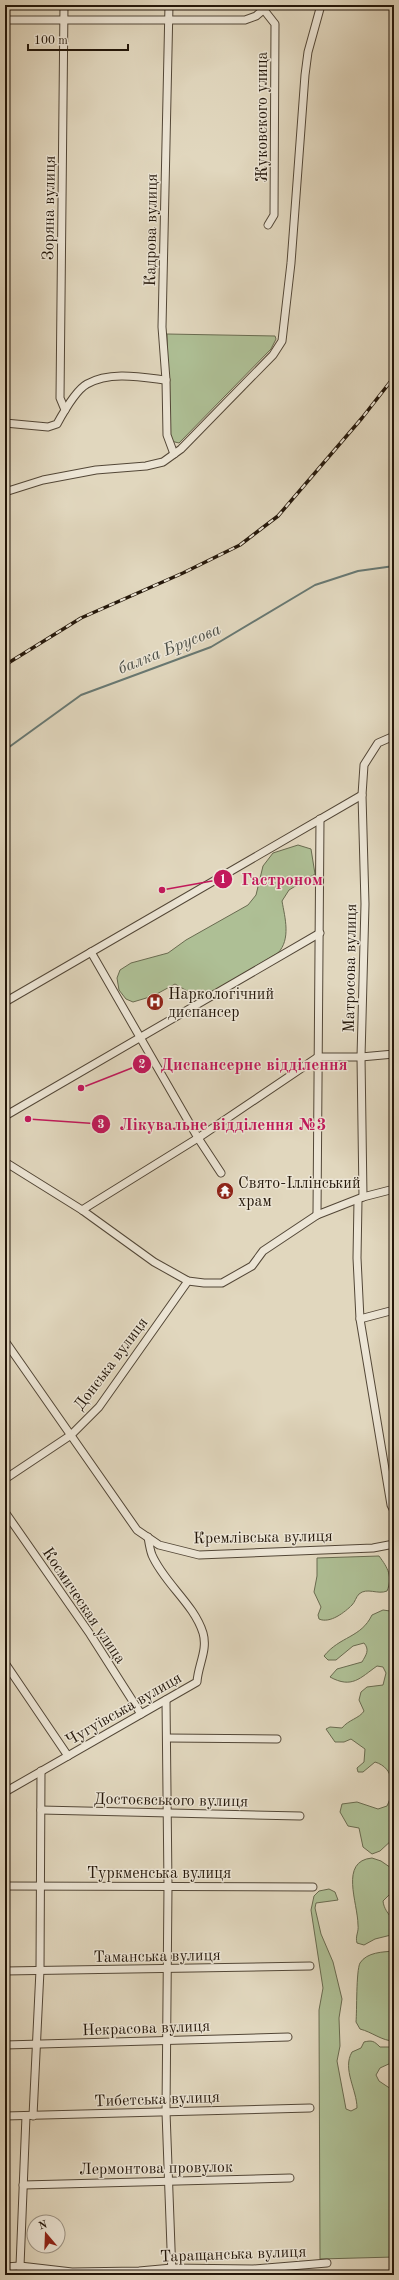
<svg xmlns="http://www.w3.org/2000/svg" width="399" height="2280" font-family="'Old Standard TT',serif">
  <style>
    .green { fill: #aebf95; stroke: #696b50 }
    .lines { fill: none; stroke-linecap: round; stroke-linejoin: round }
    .stream { stroke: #687872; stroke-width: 2 }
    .minor-casing { stroke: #534737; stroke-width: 9 }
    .minor { stroke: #ece5d5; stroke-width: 7 }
    .rail-casing { stroke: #24170a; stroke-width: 3.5 }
    .rail { stroke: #ece5d5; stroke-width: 2; stroke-dasharray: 6; stroke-linecap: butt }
    .labels { text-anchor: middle; stroke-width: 3; stroke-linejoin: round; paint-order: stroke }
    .street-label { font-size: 16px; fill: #24170a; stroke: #ece5d5 }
    .poi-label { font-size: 16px; fill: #24170a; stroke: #ece5d5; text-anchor: start }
    .water-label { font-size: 17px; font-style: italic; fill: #4c4f47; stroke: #ece5d5 }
    .leader { fill: none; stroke: #c2185b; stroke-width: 1.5 }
    .callout-dot { fill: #c2185b; stroke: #ece5d5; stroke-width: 1.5 }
    .mark-label { font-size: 12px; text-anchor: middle; font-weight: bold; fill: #fff }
    .callout-label { font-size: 17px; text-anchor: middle; font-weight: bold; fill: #c2185b; stroke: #ece5d5; stroke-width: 3; stroke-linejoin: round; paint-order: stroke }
  </style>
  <rect width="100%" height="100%" fill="#e1d7be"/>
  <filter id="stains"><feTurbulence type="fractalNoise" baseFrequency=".005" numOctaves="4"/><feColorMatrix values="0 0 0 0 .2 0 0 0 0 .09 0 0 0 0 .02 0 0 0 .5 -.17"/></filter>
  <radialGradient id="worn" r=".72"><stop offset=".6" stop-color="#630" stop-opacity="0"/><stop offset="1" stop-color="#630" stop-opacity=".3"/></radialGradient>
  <g class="green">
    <path d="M167,334L275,336L276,339L271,349L179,443L171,441L169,433Z"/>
    <path d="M298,845L311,849L315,874L289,890L282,901C285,918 291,939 278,953L205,996H196L175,984L153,996L133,1002L126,999L119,990L117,978L120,970L131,963L168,953L186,940L248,905L256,895L263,866L273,853Z"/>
    <path d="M379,1556C388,1568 393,1577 387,1591C378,1595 367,1587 359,1594C356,1597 355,1602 352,1605C345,1612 330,1624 319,1619L318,1615L321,1607L314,1592L317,1576V1558Z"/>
    <path d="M383,1610L390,1611L394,1614V1838L380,1851L372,1854L363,1847L359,1828L348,1826L340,1812L342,1804L357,1802L378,1809L387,1806C395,1790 395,1768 375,1762L363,1772H358L357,1768L364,1762L365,1749L351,1739L344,1742H335L326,1729L330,1727L342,1728C348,1720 360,1718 364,1711L359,1700L361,1692L367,1687L383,1685L386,1673L383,1667L377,1666C360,1678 352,1689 330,1677L337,1669L362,1662C366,1655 370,1650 364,1643L353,1646L336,1660H328L324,1656C340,1636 361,1638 372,1615Z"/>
    <path d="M372,1858L381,1861L394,1870V1893H391L383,1901C385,1917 398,1915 391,1935L375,1939L364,1945L357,1943C355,1936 359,1932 358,1925C358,1903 339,1861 372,1858Z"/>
    <path d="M329,1889L335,1892L338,1900L316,1903L315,1908L321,1934L333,1962L342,1999L339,2018L340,2046L337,2061L346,2109L351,2111L357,2108C357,2090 342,2069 352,2052L361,2048L364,2042C372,2040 374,2041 380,2047H389L394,2051L393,2062L380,2068L376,2075L379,2081L394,2091V2257L320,2259L319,2010L323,1988L311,1910L314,1896L319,1891Z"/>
    <path d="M394,1951V2041C382,2041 372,2032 360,2029L356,2022C357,2011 356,1971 360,1963C367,1952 383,1952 394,1951Z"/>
  </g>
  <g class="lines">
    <path class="stream" d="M5,750L81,695L211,647L315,585L358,571L394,566"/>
    <defs>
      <g id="minor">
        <path d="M64,5L60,398L65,410"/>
        <path d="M169,5L162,327L166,380L167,435L174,454"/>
        <path d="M391,5L394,8"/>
        <path d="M264,10L275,24L274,215L268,225"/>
        <path d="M5,20H245L256,16L269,5"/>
        <path d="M5,423L48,427L57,424C63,413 76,390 87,384C110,371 141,377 166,380"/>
        <path d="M5,492L43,480L96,470L146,466L163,462L181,449L273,355L282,341L291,263L305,75L308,52L321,5"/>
        <path d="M91,952L198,1138L221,1173"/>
        <path d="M5,1002L362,795"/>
        <path d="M5,1116L320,933"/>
        <path d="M5,1162L82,1210L154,1262L188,1281L204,1283H222L252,1266L263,1251L317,1215L363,1197L394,1189"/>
        <path d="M363,1197L361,1057L365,904L362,795L364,765L378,743L394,736"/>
        <path d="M358,1200L357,1258L360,1319L391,1505L394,1511"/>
        <path d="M82,1210L198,1138L318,1057H361L394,1054"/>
        <path d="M317,1215L320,819"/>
        <path d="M360,1319L394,1310"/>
        <path d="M5,1341L137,1530L159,1545L199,1555L373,1548L394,1544"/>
        <path d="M5,1479L71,1435L99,1407L188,1281"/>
        <path d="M5,1512L90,1634L141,1714"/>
        <path d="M5,1663L68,1756"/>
        <path d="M166,1700L168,1886L166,2112L172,2275"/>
        <path d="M167,1738L277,1739"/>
        <path d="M5,1792L197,1682C198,1665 208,1650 203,1633C194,1604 164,1583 152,1555C150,1550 149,1543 148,1537"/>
        <path d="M41,1810L300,1816"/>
        <path d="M5,1886L313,1887"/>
        <path d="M5,1971L310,1966"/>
        <path d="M5,2045L288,2037"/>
        <path d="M5,2116L310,2108"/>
        <path d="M33,2116L40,1970L41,1771"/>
        <path d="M23,2185L290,2178"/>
        <path d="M5,2267L20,2266L72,2272L139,2271L172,2268L253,2269L327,2263"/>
        <path d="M22,2275L20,2266L26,2116"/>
      </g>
    </defs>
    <use href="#minor" class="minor-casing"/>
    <use href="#minor" class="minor"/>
    <defs>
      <path id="rail" d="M5,665L81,618L183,573L240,545L278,516L362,418L394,377"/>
    </defs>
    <use href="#rail" class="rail-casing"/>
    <use href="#rail" class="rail"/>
  </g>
  <defs>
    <symbol id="hospital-disc" viewBox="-11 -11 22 22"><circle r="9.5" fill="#8f2418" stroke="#ece5d5"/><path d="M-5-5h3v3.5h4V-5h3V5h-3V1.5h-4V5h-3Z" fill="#fff"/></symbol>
    <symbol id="temple-disc" viewBox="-11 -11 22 22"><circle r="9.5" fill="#8f2418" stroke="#ece5d5"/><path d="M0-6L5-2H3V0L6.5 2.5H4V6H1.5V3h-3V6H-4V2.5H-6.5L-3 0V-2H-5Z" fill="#fff"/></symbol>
  </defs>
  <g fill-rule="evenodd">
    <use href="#hospital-disc" x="145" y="992" width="20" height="20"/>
    <use href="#temple-disc" x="215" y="1181" width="20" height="20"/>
  </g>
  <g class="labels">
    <g class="street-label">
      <text transform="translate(261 117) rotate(-90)" y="6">Жуковского улица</text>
      <text transform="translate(48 208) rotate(-89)" y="6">Зоряна вулиця</text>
      <text transform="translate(150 230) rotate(-89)" y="6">Кадрова вулиця</text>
      <text transform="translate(349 968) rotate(-89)" y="6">Матросова вулиця</text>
      <text transform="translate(110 1363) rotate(-53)" y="6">Донська вулиця</text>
      <text transform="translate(263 1536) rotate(-1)" y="6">Кремлівська вулиця</text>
      <text transform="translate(85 1605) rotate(56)" y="6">Космическая улица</text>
      <text transform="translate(123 1708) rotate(-30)" y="6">Чугуївська вулиця</text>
      <text transform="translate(171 1799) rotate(1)" y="6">Достоєвського вулиця</text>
      <text x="159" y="1878">Туркменська вулиця</text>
      <text transform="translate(157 1955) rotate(-1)" y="6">Таманська вулиця</text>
      <text transform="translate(146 2027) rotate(-2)" y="6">Некрасова вулиця</text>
      <text transform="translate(157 2098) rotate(-2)" y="6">Тибетська вулиця</text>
      <text transform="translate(156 2167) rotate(-1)" y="6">Лермонтова провулок</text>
      <text transform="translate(233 2253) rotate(-2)" y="6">Таращанська вулиця</text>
    </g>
    <g class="poi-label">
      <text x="168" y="999">Наркологічний<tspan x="168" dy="18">диспансер</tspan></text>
      <text x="238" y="1188">Свято-Іллінський<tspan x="238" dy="18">храм</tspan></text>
    </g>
    <g class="water-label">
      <text transform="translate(169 648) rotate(-22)" y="6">балка Брусова</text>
    </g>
  </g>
  <path class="leader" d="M162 890L223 879M81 1088L142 1064M28 1119L101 1124"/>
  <g class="callout-dot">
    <circle cx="162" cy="890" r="4"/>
    <circle cx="81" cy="1088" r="4"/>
    <circle cx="28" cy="1119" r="4"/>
    <circle cx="223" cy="879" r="10"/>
    <circle cx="142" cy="1064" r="10"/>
    <circle cx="101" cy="1124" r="10"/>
  </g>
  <g class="mark-label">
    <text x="223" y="883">1</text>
    <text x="142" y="1068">2</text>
    <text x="101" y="1128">3</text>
  </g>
  <g class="callout-label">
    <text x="282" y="885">Гастроном</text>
    <text x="254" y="1070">Диспансерне відділення</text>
    <text x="223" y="1130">Лікувальне відділення №3</text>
  </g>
  <rect width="399" height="2280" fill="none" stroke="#e1d7be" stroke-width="20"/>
  <rect x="6" y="6" width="387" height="2268" fill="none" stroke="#24170a" stroke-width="2"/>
  <rect x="10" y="10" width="379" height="2260" fill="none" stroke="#24170a"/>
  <g transform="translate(46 2234) rotate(341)"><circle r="19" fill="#ece5d5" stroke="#9c9384"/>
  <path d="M0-3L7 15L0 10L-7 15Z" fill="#8f2418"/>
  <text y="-6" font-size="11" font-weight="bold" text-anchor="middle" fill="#24170a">N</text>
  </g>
  <path d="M28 44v6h100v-6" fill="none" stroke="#24170a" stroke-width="2"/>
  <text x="34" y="44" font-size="12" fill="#24170a" stroke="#ece5d5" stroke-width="3" paint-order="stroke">100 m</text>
  <rect width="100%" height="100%" filter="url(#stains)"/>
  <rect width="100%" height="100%" fill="url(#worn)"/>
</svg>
